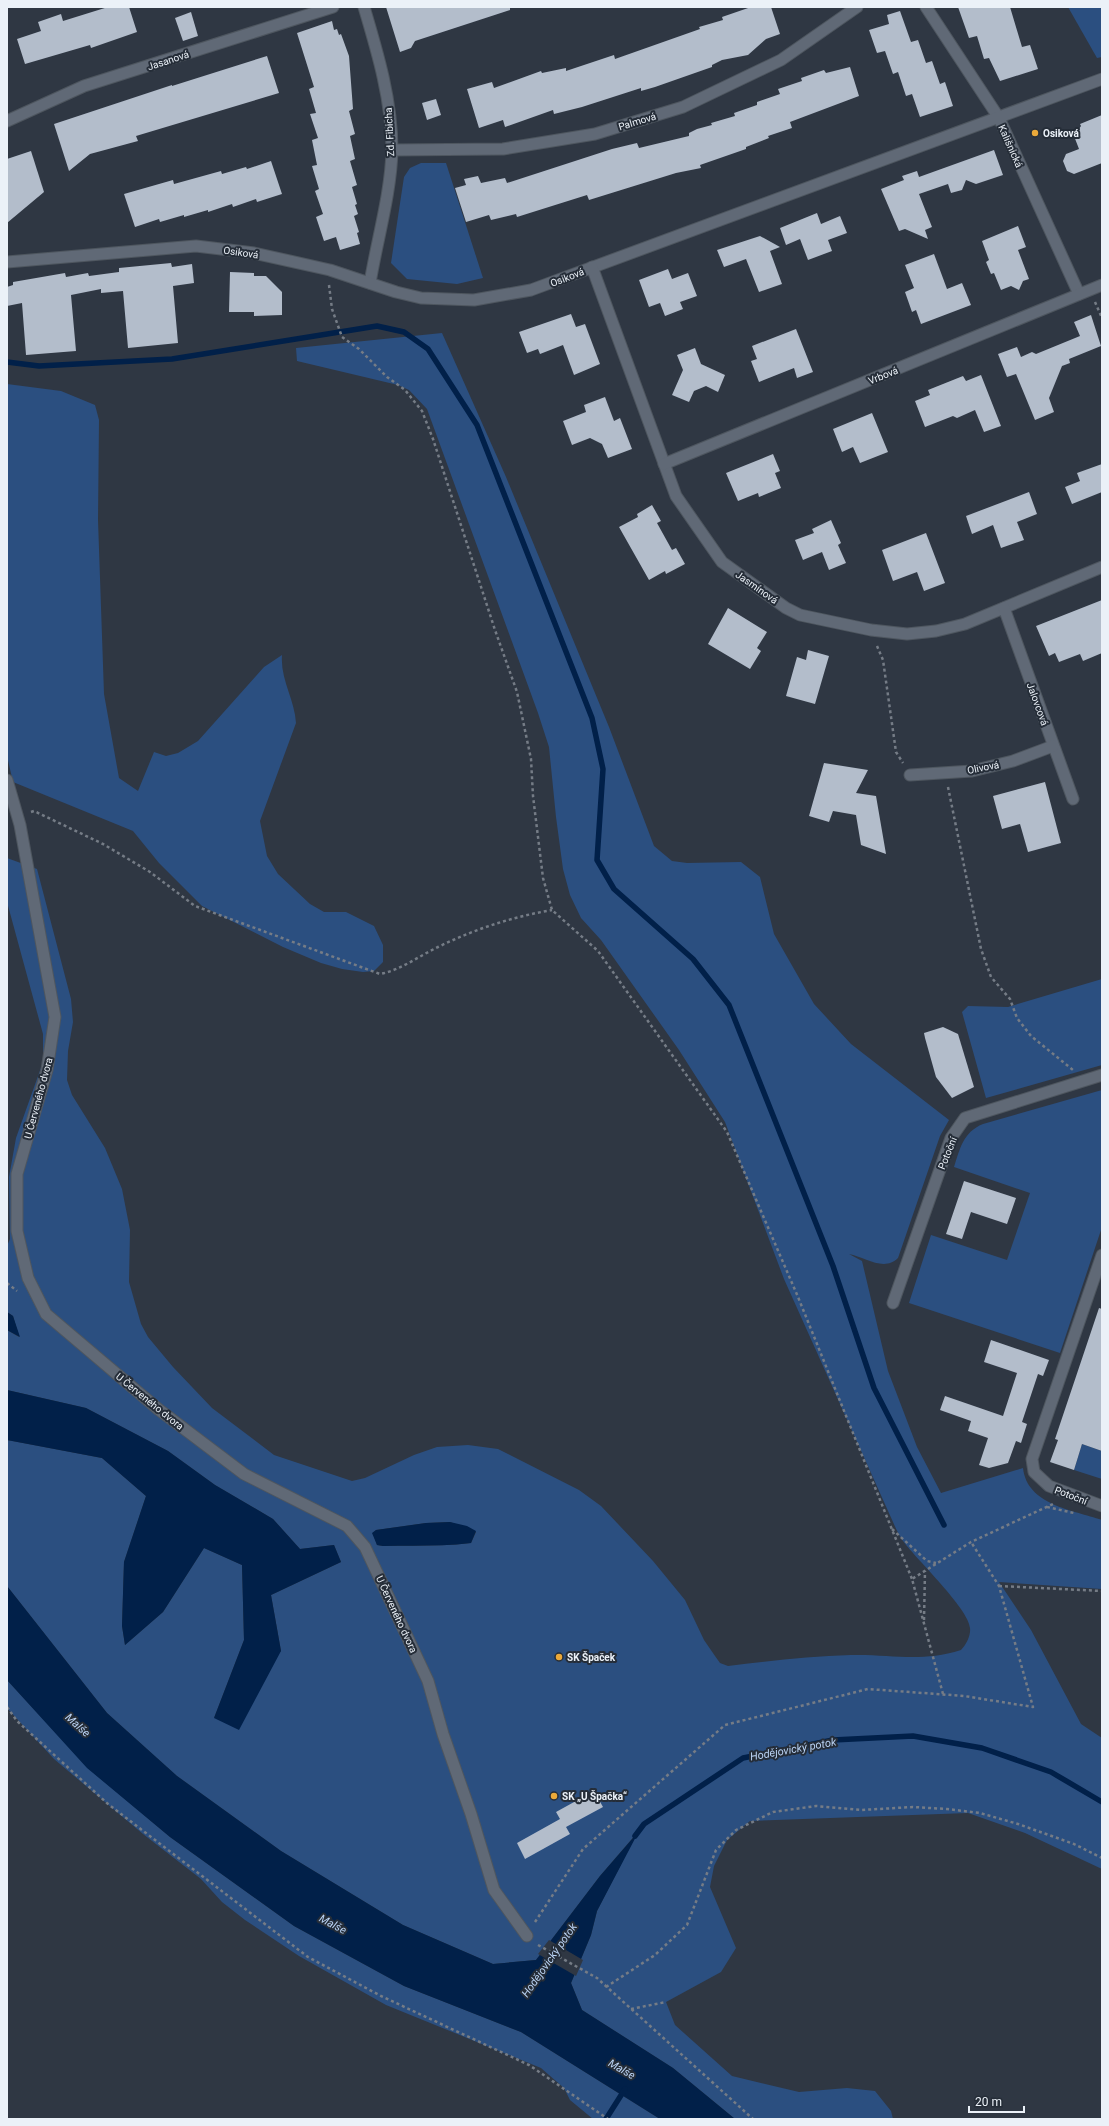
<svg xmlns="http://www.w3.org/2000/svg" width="1109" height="2126" font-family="Roboto,sans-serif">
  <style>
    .green { fill: #2b4f80; fill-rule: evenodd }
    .water { fill: #012049 }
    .pier { fill: #2f3743 }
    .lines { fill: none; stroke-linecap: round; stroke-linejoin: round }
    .stream { stroke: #012049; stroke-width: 5.5 }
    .building { fill: #b3bdcb }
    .minor-casing { stroke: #4e565f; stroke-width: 13 }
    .path { stroke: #757c86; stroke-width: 2.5; stroke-dasharray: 3 3; stroke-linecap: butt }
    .minor { stroke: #606976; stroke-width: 11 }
    .poi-dot { fill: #eba93a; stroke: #252d38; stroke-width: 1.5 }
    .labels { text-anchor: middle; stroke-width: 4; stroke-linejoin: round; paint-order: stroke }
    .street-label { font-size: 10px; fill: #ebf1f8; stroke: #252d38 }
    .poi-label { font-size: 10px; font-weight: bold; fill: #ebf1f8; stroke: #252d38; text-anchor: start }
    .water-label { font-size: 11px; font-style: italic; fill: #bbd4f5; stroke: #252d38 }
  </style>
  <rect width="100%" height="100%" fill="#2f3743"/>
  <g class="green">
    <path d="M1068,7H1102V57L1097,58Z"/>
    <path d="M421,163H446L483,278L457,284L407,279L391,263L404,177L410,168Z"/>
    <path d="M442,333L506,477L609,727L654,846L672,861L687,863L741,862L760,877L774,934L814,1004L851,1044L949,1120L940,1136L898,1258C884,1272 865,1257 849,1254L862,1261L888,1371L917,1447L941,1493L1023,1468C1027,1505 1073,1510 1102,1520V1589L999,1582L1031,1630L1081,1724L1102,1738V1869L1025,1833L968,1813L750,1821L727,1840L714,1866L710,1887L736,1948L721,1972L666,2002L675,2025L732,2076L799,2092L847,2088L875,2091L891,2111L893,2119H735L673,2068L582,2010L571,1983L591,1935L597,1911L637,1833L600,1876L536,1960L493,1964L403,1925L281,1851L177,1776L107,1713L7,1586V1440L102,1458L146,1496L124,1562L122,1626L125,1645L163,1612L204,1548L242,1565L244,1640L214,1718L281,1651L271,1595L341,1562L334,1545L300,1549L273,1519L215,1485L168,1451L86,1408L7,1390V1330L19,1337L13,1316L7,1312V1246L10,1239L9,1177L16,1138L43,1062V1034L7,902V858L37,869L71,999L73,1022L68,1051L67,1080L72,1095L105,1148L122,1189L130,1230L129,1282L141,1324L148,1337L173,1367L212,1408L274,1455L352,1481L365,1478L414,1455L437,1447L468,1445L498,1449L579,1490L601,1506L653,1561L685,1600L704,1640L715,1656L720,1663L728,1666C769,1661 810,1656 851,1655C892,1654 919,1663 961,1650C966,1645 971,1636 970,1628C969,1609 917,1560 903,1541C899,1535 896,1529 893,1522L784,1279L725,1122L679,1050L601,940L581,918L570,895L563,869L556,817L549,747L538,713L427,409L409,390L398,385L297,361L296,348ZM450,1522L476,1532L471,1543C442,1547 412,1545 383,1546L377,1545L373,1533L376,1530L426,1523Z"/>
    <path d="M7,384L61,391L95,405L99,420L98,520L104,694L119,778L138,791L154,752L166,756L178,753L198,741L264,667L282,655C280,679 295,700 296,723L260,821L267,856L278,874L310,904L324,912H346L374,926L383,945V962L374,971L363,972L342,969L321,963L283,947L202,906L159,863L133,831L13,782L7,756Z"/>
    <path d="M1102,979V1065L986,1098L962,1012L968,1006L1008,1007Z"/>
    <path d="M1102,1090V1227L1060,1353L909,1303L931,1235L1007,1260L1030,1193L954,1167C960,1149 963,1132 983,1124Z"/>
    <path d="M1082,1444L1102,1451V1479L1074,1470Z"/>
    <path d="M7,1680L88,1768L170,1837L294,1926L404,1986L521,2032L660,2119H593L570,2100L564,2088L541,2068L386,2005L299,1956L245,1920L222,1902L201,1879L143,1834L54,1759L7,1708Z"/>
  </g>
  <g class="water">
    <path d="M7,1312L13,1316L20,1337L7,1330Z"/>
    <path d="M7,1390L86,1408L168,1451L215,1485L273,1519L300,1549L334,1545L341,1562L271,1595L281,1651L239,1730L214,1718L244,1640L242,1565L204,1548L163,1612L125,1645L122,1626L124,1562L146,1496L102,1458L7,1440Z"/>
    <path d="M450,1522L467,1526L476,1531L471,1543C442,1547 412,1545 383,1546L377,1545L372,1533L376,1530L426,1523Z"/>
    <path d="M7,1586L107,1713L177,1776L281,1851L403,1925L493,1964L536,1960L600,1876L639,1831L597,1911L591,1935L571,1983L582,2010L673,2068L735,2119H660L521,2032L404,1986L294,1926L170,1837L87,1768L7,1680Z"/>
  </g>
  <path class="pier" d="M549,1940L583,1960L576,1976L538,1954Z"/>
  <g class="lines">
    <g class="stream">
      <path d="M7,362L39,366L172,359L377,326L404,332L428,349L477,425L592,718L603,769L597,860L614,889L693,959L729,1005L833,1266L874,1388L944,1525"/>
      <path d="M635,1836L644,1824L743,1758L833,1740L913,1736L982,1748L1051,1772L1102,1802"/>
      <path d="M606,2119L625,2089"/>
    </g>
  </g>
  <g class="building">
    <path d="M108,7H129L137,32L91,48L90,45L25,64L17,39L41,31L38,22L61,14L63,21Z"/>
    <path d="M386,7H510V10L415,41L411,48L400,52Z"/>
    <path d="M751,7H771L780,34L766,39L748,55L722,60L712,65V67L655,87L641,91V88L582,107L554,114L553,110L505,127L503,120L479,128L467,89L492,82L494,88L541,71L542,73L566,68V71L614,55L615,59L700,29L699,27L723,20L722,17Z"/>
    <path d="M958,7H1010L1022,47L1030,45L1038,69L1000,81L989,58L984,59L977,36L969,38Z"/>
    <path d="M900,11L911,42L918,40L926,63L932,61L940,84L945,82L953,106L920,117L912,94L906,96L898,72L893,74L885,51L877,53L869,30L889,24L887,15Z"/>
    <path d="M191,12L198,36L183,41L175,18Z"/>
    <path d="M332,21L334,30L337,29L339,35L341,34L349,56L353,109L349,111L355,134L350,136L355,159L350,161L357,185L352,187L357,204L355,205L358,214L354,216L359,232L357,233L360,244L340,250L336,237L324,241L316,217L323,214L315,191L319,189L312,166L317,165L312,140L318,138L310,114L316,113L309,89L314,87L297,33Z"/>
    <path d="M267,56L279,93L136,136L138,141L90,154L69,171L54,124L172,85V86Z"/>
    <path d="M850,67L859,96L790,122L792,128L768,136L769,138L746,147V149L700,165L701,168L676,173L589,200L587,195L517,217L516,214L491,220L489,215L466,222L455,188L466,185L464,179L478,176L481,183L505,178L507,183L612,149L637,143L639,148L689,136V133L697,129L712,125L711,123L735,116L734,113L757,105V102L780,94L778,89L802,81L801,78L824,70L826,73Z"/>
    <path d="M436,99L441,115L427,120L422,103Z"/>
    <path d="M1102,115V163L1074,174L1067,171L1063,161L1066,154L1079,149L1074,136L1081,126L1080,124Z"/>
    <path d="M994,150L1003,175L976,184L966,180L962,190L951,193L948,184L919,194L932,227L925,230L928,239L905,229L899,231L881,189L904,180L902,176L917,171L919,177Z"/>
    <path d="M31,151L44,192L7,223V159Z"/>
    <path d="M271,161L282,194L257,202L256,199L233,207L232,204L208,212V210L184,217V215L160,222L159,219L135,227L124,194L173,180L174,184L221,171L222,174L246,167L247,169Z"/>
    <path d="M817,213L821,224L840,216L847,233L828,240L832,251L808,260L800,239L786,245L780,228Z"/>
    <path d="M1018,226L1026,247L1018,250L1029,279L1023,281L1019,290L1011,286L1001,290L994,273L991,274L986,262L989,260L982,241Z"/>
    <path d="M760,236L780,247L770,251L782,284L759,292L746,259L724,267L717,250Z"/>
    <path d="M934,254L947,289L962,283L971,305L921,324L916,310L912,312L905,292L914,288L905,265Z"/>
    <path d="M171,263L172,267L192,264L194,283L173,286L178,343L128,348L123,291L101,293V289L71,295L76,351L26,355L22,303L7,306V287L13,285V282L65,273L66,277L88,273L89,276L119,272V268Z"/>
    <path d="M668,269L672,279L688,273L697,296L680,302L683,309L665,316L660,303L649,307L639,280Z"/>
    <path d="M230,272L254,273V276H266L282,292V315L254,316V312H229Z"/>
    <path d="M571,314L576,327L585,324L600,364L574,375L563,345L540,354L538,349L527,353L519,332Z"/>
    <path d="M1091,315L1101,346L1069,359L1070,363L1062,366L1049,398L1054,412L1035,420L1016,374L1007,377L998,354L1017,347L1021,357L1032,352L1036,354L1080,336L1074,322Z"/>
    <path d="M796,329L813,372L797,378L794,368L759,382L751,361L757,359L752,346Z"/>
    <path d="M695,348L701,364L725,375L718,392L706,386L694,391L689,402L672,395L683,370L677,355Z"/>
    <path d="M981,375L1001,426L984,432L975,410L957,418L953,416L925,427L915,401L930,395L928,390L963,376L966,381Z"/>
    <path d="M605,397L614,421L620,418L632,449L608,458L602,444L590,438L572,445L563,421L586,412L584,405Z"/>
    <path d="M872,413L888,452L860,463L853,447L842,452L833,429Z"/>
    <path d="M773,454L780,471L775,473L781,488L759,497L758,493L738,501L726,473Z"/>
    <path d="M1102,464V492L1072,504L1065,487L1080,481L1077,473Z"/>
    <path d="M1029,492L1037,514L1017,522L1024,540L1001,548L993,525L972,534L966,516Z"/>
    <path d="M652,505L661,521L657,523L672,550L676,548L685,564L666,574L665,571L649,580L619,527L638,517L637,514Z"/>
    <path d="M831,520L841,543L838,545L846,563L829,570L822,552L803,560L795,540L814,533L812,529Z"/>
    <path d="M926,533L945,583L924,591L917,572L893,581L882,550Z"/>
    <path d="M1102,600V653L1083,661L1080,654L1059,662L1055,653L1049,656L1036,626Z"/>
    <path d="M728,608L767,632L757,648L761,651L750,669L708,644Z"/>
    <path d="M808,650L829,656L815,704L786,696L797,657L806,660Z"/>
    <path d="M824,763L868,770L856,793L876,796L886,854L861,845L856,815L833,811L829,822L809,816Z"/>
    <path d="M1045,782L1061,843L1028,852L1020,824L1002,829L993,796Z"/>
    <path d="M943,1027L958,1034L974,1087L952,1098L936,1077L925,1038L924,1033Z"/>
    <path d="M964,1181L1016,1198L1007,1224L971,1212L962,1239L946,1234Z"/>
    <path d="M1099,1308L1102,1309V1451L1082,1444L1074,1470L1050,1462L1058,1440L1055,1439Z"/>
    <path d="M991,1340L1049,1360L1043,1376L1038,1374L1022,1422L1027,1424L1021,1443L1016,1441L1008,1463L989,1468L979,1465L988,1438L968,1431L971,1421L940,1410L945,1396L1003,1416L1017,1373L984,1362Z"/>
    <path d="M594,1791L603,1807L566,1827L570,1834L525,1859L517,1843L560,1819L556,1812Z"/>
  </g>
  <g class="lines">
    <defs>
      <g id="minor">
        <path d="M364,7C378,54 392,101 392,150C391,193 377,240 370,283"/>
        <path d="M926,7L999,118L1079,294"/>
        <path d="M7,121L84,86L333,7"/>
        <path d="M392,150L503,149L595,134L683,107L781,60L857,7"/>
        <path d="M7,262L196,246L254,253L330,270L396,292L421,298L474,300L531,290L1102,79"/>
        <path d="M592,267L676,496L722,562L786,608L800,615L871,630L907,634L936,631L965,624L1102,567"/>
        <path d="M664,464L1102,285"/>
        <path d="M1004,608L1073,799"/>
        <path d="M910,775L972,771L1013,761L1053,746"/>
        <path d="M7,780L20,825L55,1017L47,1070L17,1174V1231L28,1278L46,1314L158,1409L244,1474L347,1526L365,1547L428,1681L443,1734L471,1814L494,1890L527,1936"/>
        <path d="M1102,1255L1032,1459L1034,1472L1049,1486L1102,1506"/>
        <path d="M893,1303L951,1138L965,1118L1102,1075"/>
      </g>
    </defs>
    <use href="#minor" class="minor-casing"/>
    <g class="path">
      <path d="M329,285L332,309L342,337L359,349L387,377L405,390L422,411L433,439L495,630L517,692L531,759L533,796L543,878L552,910L598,951L727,1132L798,1297L912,1579"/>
      <path d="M1095,302L1102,318"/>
      <path d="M877,646L883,660L896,752L903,763"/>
      <path d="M948,787L981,949L991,977L1010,999L1017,1018L1031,1036L1073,1070"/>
      <path d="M31,812L34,811L103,844L150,872L195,906L380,974C401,970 419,956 438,947C475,929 512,917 552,910"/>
      <path d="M7,1283L17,1291"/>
      <path d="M1047,1507L1074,1513"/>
      <path d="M892,1529L927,1561L936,1563"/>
      <path d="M999,1586L1102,1591"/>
      <path d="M924,1620L925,1571"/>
      <path d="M943,1694L912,1579L971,1542L1053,1504"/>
      <path d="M7,1707L17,1721L108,1804L308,1957L381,1996L529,2065L608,2119"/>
      <path d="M535,1922L583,1849L725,1725L868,1689L964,1696L1033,1707L999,1586L971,1542"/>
      <path d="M538,1945L597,1978L753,2119"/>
      <path d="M606,1987L655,1955L687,1925L716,1850L736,1830L773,1812L816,1806L861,1810L913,1807L947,1809L980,1813L1018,1824L1074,1844L1102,1858"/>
      <path d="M631,2009L666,2002"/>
    </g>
    <use href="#minor" class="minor"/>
  </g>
  <g class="poi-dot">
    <circle cx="1035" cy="133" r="4"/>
    <circle cx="559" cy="1657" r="4"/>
    <circle cx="554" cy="1796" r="4"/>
  </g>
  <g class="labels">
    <g class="street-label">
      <text transform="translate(168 60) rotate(-18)" y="4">Jasanová</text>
      <text transform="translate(637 121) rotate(-17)" y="4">Palmová</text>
      <text transform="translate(389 132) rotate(-93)" y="4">Zd. Fibicha</text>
      <text transform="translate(1011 146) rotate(66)" y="4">Kališnická</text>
      <text transform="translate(241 252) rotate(8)" y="4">Osiková</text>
      <text transform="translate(567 277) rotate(-21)" y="4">Osiková</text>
      <text transform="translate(883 375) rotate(-22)" y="4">Vrbová</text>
      <text transform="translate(757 587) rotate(35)" y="4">Jasmínová</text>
      <text transform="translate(1038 704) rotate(70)" y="4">Jalovcová</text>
      <text transform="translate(983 767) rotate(-11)" y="4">Olivová</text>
      <text transform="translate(38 1098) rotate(-75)" y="4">U Červeného dvora</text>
      <text transform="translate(947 1153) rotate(-68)" y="4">Potoční</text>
      <text transform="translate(150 1401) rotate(39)" y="4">U Červeného dvora</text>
      <text transform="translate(1071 1495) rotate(21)" y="4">Potoční</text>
      <text transform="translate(397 1614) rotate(65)" y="4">U Červeného dvora</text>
    </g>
    <g class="poi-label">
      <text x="1043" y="137">Osiková</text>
      <text x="567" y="1661">SK Špaček</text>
      <text x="562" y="1800">SK „U Špačka“</text>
    </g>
    <g class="water-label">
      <text transform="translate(78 1725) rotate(42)" y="4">Malše</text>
      <text transform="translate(793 1749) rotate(-10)" y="4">Hodějovický potok</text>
      <text transform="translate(333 1924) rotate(28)" y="4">Malše</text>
      <text transform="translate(549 1960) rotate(-55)" y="4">Hodějovický potok</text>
      <text transform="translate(622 2069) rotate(30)" y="4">Malše</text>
    </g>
  </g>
  <rect width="1109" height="2126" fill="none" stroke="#ebf1f8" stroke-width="16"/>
  <path d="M969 2106v6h55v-6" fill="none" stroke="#ebf1f8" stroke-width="2"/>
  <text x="975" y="2106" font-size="12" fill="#ebf1f8" stroke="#252d38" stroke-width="3" paint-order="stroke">20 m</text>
</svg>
